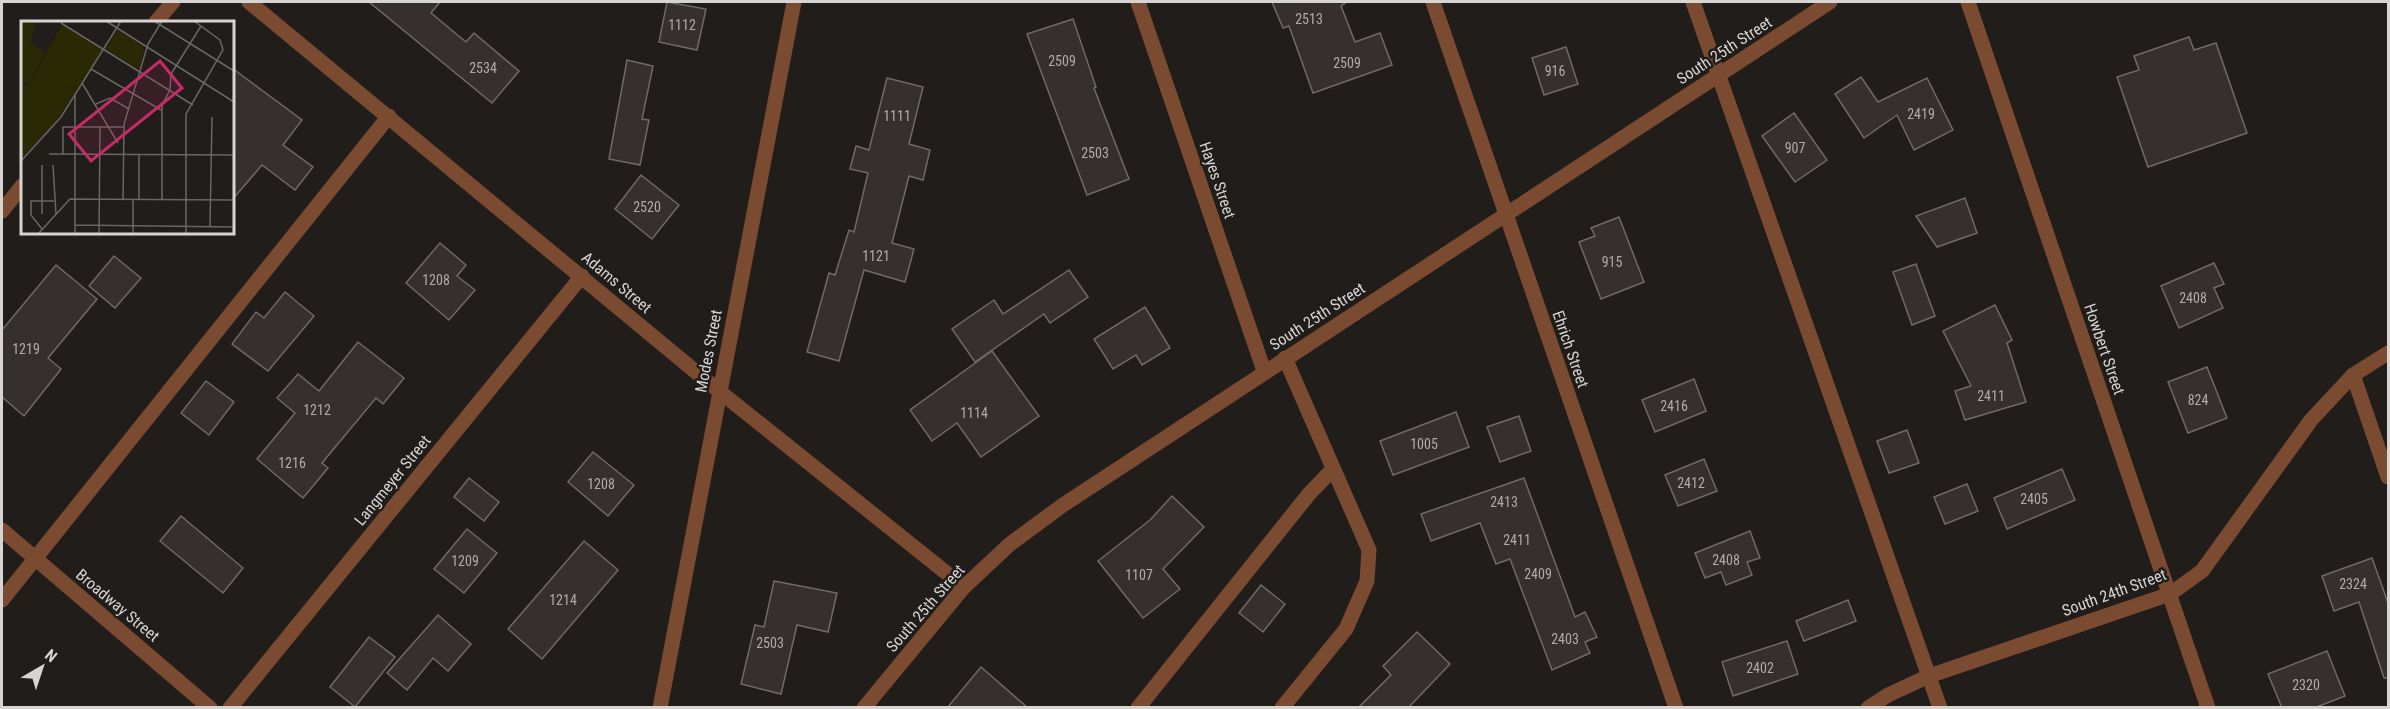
<svg xmlns="http://www.w3.org/2000/svg" width="2390" height="709" font-family="'Roboto Condensed',sans-serif">
  <style>
    .building { fill: #35302f; stroke: #6f6a68; stroke-width: 1.5 }
    .lines { fill: none; stroke-linecap: round; stroke-linejoin: round }
    .service { stroke: #7b4b31; stroke-width: 15 }
    .minor { stroke: #7b4b31; stroke-width: 15 }
    .labels { text-anchor: middle; stroke-width: 5; stroke-linejoin: round; paint-order: stroke }
    .number-label { font-size: 14px; fill: #aeacab }
    .street-label { font-size: 16px; fill: #d7d5d4; stroke: #201d1b }
    .inset-road { fill: none; stroke: #696765; stroke-width: 1.5 }
    .view { fill: #c42b67; fill-opacity: 0.15; stroke: #c42b67; stroke-width: 3 }
    .inset-edge { fill: none; stroke: #d7d5d4; stroke-width: 3 }
  </style>
  <rect width="100%" height="100%" fill="#201d1b"/>
  <g class="building">
    <path d="M369,2H440L431,13L466,42L474,33L519,71L492,103Z"/>
    <path d="M667,2L706,9L697,50L659,42Z"/>
    <path d="M1272,2H1347L1341,6L1355,42L1380,33L1392,65L1313,93L1289,26L1283,28Z"/>
    <path d="M1073,19L1096,87L1094,88L1129,179L1087,195L1027,34Z"/>
    <path d="M2189,37L2194,50L2216,43L2247,133L2148,167L2117,77L2139,70L2134,56Z"/>
    <path d="M1566,47L1578,84L1544,95L1532,58Z"/>
    <path d="M627,60L653,66L642,119L649,120L640,165L609,159Z"/>
    <path d="M232,68L302,120L283,145L313,167L295,190L262,165L232,200Z"/>
    <path d="M1861,77L1878,102L1927,78L1953,130L1914,150L1897,115L1864,138L1835,94Z"/>
    <path d="M887,78L923,87L909,144L930,150L923,180L909,176L892,243L914,249L905,282L864,270L839,361L807,352L829,273L835,275L849,230L854,232L868,173L850,169L856,146L869,150Z"/>
    <path d="M1794,113L1827,160L1795,182L1762,136Z"/>
    <path d="M641,175L679,205L652,239L615,209Z"/>
    <path d="M1965,198L1977,233L1937,247L1916,216Z"/>
    <path d="M1619,217L1644,282L1601,299L1579,242L1595,236L1591,228Z"/>
    <path d="M440,243L466,265L457,276L475,290L449,320L406,283Z"/>
    <path d="M114,256L141,278L115,308L89,286Z"/>
    <path d="M2214,263L2224,284L2214,288L2223,308L2179,328L2161,286Z"/>
    <path d="M1916,264L1935,316L1912,325L1893,272Z"/>
    <path d="M56,265L97,299L48,358L61,369L24,416L2,397V330Z"/>
    <path d="M1069,270L1088,297L1050,323L1044,314L975,362L952,329L994,300L1003,314Z"/>
    <path d="M285,292L314,316L268,371L232,344L256,312L264,318Z"/>
    <path d="M1995,305L2012,340L2007,343L2026,402L1965,420L1955,391L1971,386L1943,331Z"/>
    <path d="M1145,307L1170,348L1142,365L1136,355L1113,369L1094,339Z"/>
    <path d="M358,342L404,378L383,404L376,398L322,463L328,468L303,498L257,459L295,413L277,398L298,374L319,391Z"/>
    <path d="M992,351L1039,416L981,457L957,423L932,441L910,410Z"/>
    <path d="M2207,367L2227,418L2188,433L2168,382Z"/>
    <path d="M1694,379L1706,411L1655,432L1642,400Z"/>
    <path d="M206,381L234,402L209,435L181,413Z"/>
    <path d="M1456,412L1469,447L1393,475L1380,441Z"/>
    <path d="M1519,416L1531,451L1500,462L1487,427Z"/>
    <path d="M1907,430L1919,463L1889,473L1877,441Z"/>
    <path d="M593,452L634,485L608,516L568,482Z"/>
    <path d="M1704,459L1717,491L1678,506L1665,475Z"/>
    <path d="M2062,469L2075,500L2007,529L1994,498Z"/>
    <path d="M469,478L499,502L484,521L454,497Z"/>
    <path d="M1524,478L1575,617L1585,612L1597,637L1585,642L1590,653L1552,670L1510,559L1496,564L1480,523L1431,541L1421,514Z"/>
    <path d="M1967,484L1978,511L1945,524L1934,497Z"/>
    <path d="M1172,496L1204,527L1163,569L1180,589L1143,618L1098,561L1150,520Z"/>
    <path d="M181,516L243,568L223,593L160,541Z"/>
    <path d="M467,529L497,553L464,593L434,569Z"/>
    <path d="M1750,531L1760,558L1747,562L1752,575L1726,585L1721,572L1705,578L1695,553Z"/>
    <path d="M584,541L618,570L542,659L508,629Z"/>
    <path d="M2372,558L2388,603V678H2384L2359,602L2334,611L2322,576Z"/>
    <path d="M774,581L837,593L828,632L797,625L781,694L741,684L755,625L764,627Z"/>
    <path d="M1261,585L1285,604L1263,632L1239,613Z"/>
    <path d="M1848,600L1856,621L1804,641L1796,621Z"/>
    <path d="M438,615L471,644L448,671L433,658L407,690L387,673Z"/>
    <path d="M1417,632L1450,664L1408,708H1358L1391,675L1383,666Z"/>
    <path d="M369,637L395,657L355,707L330,687Z"/>
    <path d="M1787,641L1798,674L1733,696L1722,662Z"/>
    <path d="M2327,651L2345,696L2314,708H2282L2268,674Z"/>
    <path d="M981,667L1028,708H947Z"/>
  </g>
  <g class="lines">
    <g class="service">
      <path d="M1693,2L1940,708"/>
      <path d="M2353,375L2388,477"/>
      <path d="M2,600L389,116"/>
      <path d="M1138,708L1309,494L1333,469"/>
      <path d="M1282,708L1346,629L1367,581L1369,550L1285,358"/>
    </g>
    <g class="minor">
      <path d="M249,2L719,391L964,587"/>
      <path d="M1138,2L1264,371"/>
      <path d="M1433,2L1676,708"/>
      <path d="M1968,2L2208,708"/>
      <path d="M156,22L173,2"/>
      <path d="M2,211L22,186"/>
      <path d="M2,530L210,708"/>
      <path d="M230,708L582,276"/>
      <path d="M660,708L794,2"/>
      <path d="M864,708L964,587L1010,544L1063,505L1830,2"/>
      <path d="M1868,708L1888,695L1929,676L2170,594L2202,571L2311,420L2353,375L2388,353"/>
    </g>
  </g>
  <g class="labels">
    <g class="number-label">
      <text x="1309" y="24">2513</text>
      <text x="682" y="30">1112</text>
      <text x="1062" y="66">2509</text>
      <text x="1347" y="68">2509</text>
      <text x="483" y="73">2534</text>
      <text x="1555" y="76">916</text>
      <text x="1921" y="119">2419</text>
      <text x="897" y="121">1111</text>
      <text x="1795" y="153">907</text>
      <text x="1095" y="158">2503</text>
      <text x="647" y="212">2520</text>
      <text x="876" y="261">1121</text>
      <text x="1612" y="267">915</text>
      <text x="436" y="285">1208</text>
      <text x="2193" y="303">2408</text>
      <text x="26" y="354">1219</text>
      <text x="1991" y="401">2411</text>
      <text x="2198" y="405">824</text>
      <text x="1674" y="411">2416</text>
      <text x="317" y="415">1212</text>
      <text x="974" y="418">1114</text>
      <text x="1424" y="449">1005</text>
      <text x="292" y="468">1216</text>
      <text x="1691" y="488">2412</text>
      <text x="601" y="489">1208</text>
      <text x="2034" y="504">2405</text>
      <text x="1504" y="507">2413</text>
      <text x="1517" y="545">2411</text>
      <text x="1726" y="565">2408</text>
      <text x="465" y="566">1209</text>
      <text x="1538" y="579">2409</text>
      <text x="1139" y="580">1107</text>
      <text x="2353" y="589">2324</text>
      <text x="563" y="605">1214</text>
      <text x="1565" y="644">2403</text>
      <text x="770" y="648">2503</text>
      <text x="1760" y="673">2402</text>
      <text x="2306" y="690">2320</text>
    </g>
    <g class="street-label">
      <text transform="translate(1724 50) rotate(-33)" y="6">South 25th Street</text>
      <text transform="translate(1218 180) rotate(71)" y="6">Hayes Street</text>
      <text transform="translate(617 282) rotate(40)" y="6">Adams Street</text>
      <text transform="translate(1317 316) rotate(-33)" y="6">South 25th Street</text>
      <text transform="translate(1571 349) rotate(71)" y="6">Ehrich Street</text>
      <text transform="translate(2105 349) rotate(71)" y="6">Howbert Street</text>
      <text transform="translate(708 351) rotate(-79)" y="6">Modes Street</text>
      <text transform="translate(392 480) rotate(-51)" y="6">Langmeyer Street</text>
      <text transform="translate(2114 592) rotate(-20)" y="6">South 24th Street</text>
      <text transform="translate(118 605) rotate(40)" y="6">Broadway Street</text>
      <text transform="translate(925 608) rotate(-49)" y="6">South 25th Street</text>
    </g>
  </g>
  <g transform="translate(21 21)">
    <rect width="213" height="213" fill="#201d1b"/>
    <path d="M0,0H15L9,21L24,31L8,62H0ZM41,4L82,28L35,100L0,138V65L8,64ZM97,9L123,26L119,49L85,28Z" fill="#292a03"/>
    <path class="inset-road" d="M85,0L213,81M133,0L213,50M40,2L172,84M70,48L140,89M61,62L97,122M75,83L89,77L108,88M28,133L213,134M42,133V106H103M118,134V179M0,140L40,96L100,0M32,144L35,193M102,179L103,103L127,23L141,0M112,179V213M141,179V84L149,69L150,53L180,5M21,193V144M54,204L213,206M189,205L191,96M21,208L10,194V180H33M17,213L49,178L213,179M54,213V73M78,213L79,106M165,213V93L202,29L199,19L173,0"/>
    <path class="view" d="M139,40L161,67L70,140L48,113Z"/>
    <rect width="213" height="213" class="inset-edge"/>
  </g>
  <rect width="2390" height="709" fill="none" stroke="#d7d5d4" stroke-width="6"/>
  <g transform="translate(42 667) rotate(39)" stroke="#201d1b" stroke-width="4.5" paint-order="stroke">
  <path d="M0-4.5L10 22L0 15L-10 22Z" fill="#d7d5d4"/>
  <text y="-9" font-size="16" font-weight="bold" text-anchor="middle" fill="#d7d5d4">N</text>
  </g>
</svg>
